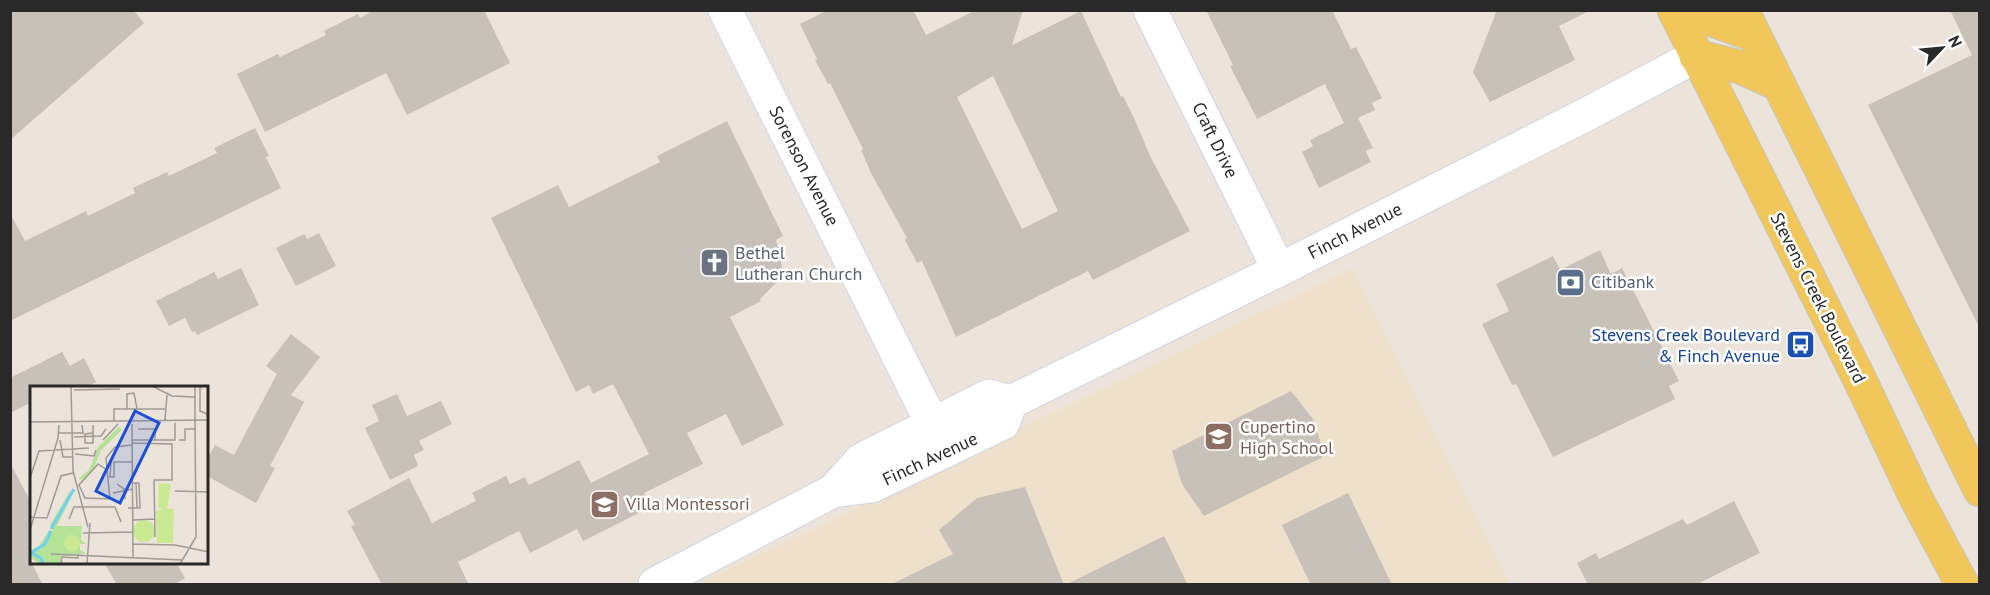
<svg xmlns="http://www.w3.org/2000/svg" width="1990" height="595" font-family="'PT Sans',sans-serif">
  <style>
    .education { fill: #eee0ca }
    .building { fill: #c7c1ba; fill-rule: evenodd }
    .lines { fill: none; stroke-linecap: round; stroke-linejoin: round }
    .minor-casing { stroke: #d0d4e2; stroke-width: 35 }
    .major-casing { stroke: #c7c7c7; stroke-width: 35 }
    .minor { stroke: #fff; stroke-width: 33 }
    .major { stroke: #f1c75b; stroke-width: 33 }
    .labels { text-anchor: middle; stroke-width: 5; stroke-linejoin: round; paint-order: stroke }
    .street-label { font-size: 18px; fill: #292929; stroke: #fff }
    .worship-label { font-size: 18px; fill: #5b616d; stroke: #fff; text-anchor: start }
    .service-label { font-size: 18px; fill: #4e5e75; stroke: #fff; text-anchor: start }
    .transit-label { font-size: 18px; fill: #164399; stroke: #fff; text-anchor: end }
    .education-label { font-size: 18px; fill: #785e54; stroke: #fff; text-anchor: start }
    .inset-river { fill: none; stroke: #6dd1ef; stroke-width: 3 }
    .inset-road { fill: none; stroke: #9e9994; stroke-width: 1.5 }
    .view { fill: #1d4ed8; fill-opacity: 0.15; stroke: #1d4ed8; stroke-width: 3 }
    .inset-edge { fill: none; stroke: #292929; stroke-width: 3 }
  </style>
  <rect width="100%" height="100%" fill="#ece4db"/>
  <path class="education" d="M1352,268L1510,584H699Z"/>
  <g class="building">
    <path d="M10,10H133L144,23L10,140Z"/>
    <path d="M374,10H484L510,63L407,115L386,73L265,132L237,74L278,54L280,57L326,35L324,31L358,14L360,18Z"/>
    <path d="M828,10H913L926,35L974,11L1023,10L1012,45L1081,11L1121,97L1123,96L1135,120L1150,156L1190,231L1093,280L1088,271L956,337L922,261L917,263L905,240L907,238L872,175L861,150L863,149L830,83L828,84L815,60L817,59L800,24ZM993,76L1058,211L1022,229L957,97Z"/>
    <path d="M1206,10H1332L1351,49L1356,47L1382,98L1372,103L1375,110L1358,118L1373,148L1366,151L1371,162L1319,188L1302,152L1313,146L1310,140L1344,123L1325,84L1257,119L1230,66L1233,65Z"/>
    <path d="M1497,10H1591L1559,26L1575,60L1490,102L1473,72Z"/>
    <path d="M1950,10H1980V329L1868,105L1972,55Z"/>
    <path d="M727,121L783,236L776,240L784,275L760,299L761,301L730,317L784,425L742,446L726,414L687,433L703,464L644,493L651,507L583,541L577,529L530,553L519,531L458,562L469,585H382L351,526L355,525L347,511L409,478L432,523L476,501L472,493L506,476L510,484L525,477L529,485L579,460L591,483L649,454L613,384L593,394L589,385L576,392L491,218L558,185L569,207L660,162L657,156Z"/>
    <path d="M255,128L269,156L266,157L281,188L10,321V213L25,241L86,211L88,216L135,193L133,188L167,172L169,176L217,153L214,148Z"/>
    <path d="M319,233L336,266L296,286L276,248L304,234L307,239Z"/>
    <path d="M1600,250L1611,274L1622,268L1679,381L1669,386L1675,399L1553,457L1516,384L1512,385L1482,324L1509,311L1496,284L1553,256L1560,270Z"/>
    <path d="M241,268L259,305L197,335L195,331L192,332L185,318L169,326L156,301L214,272L218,279Z"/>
    <path d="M291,334L320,357L291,395L304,402L270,466L275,468L256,503L207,476V460L215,445L234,455L277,374L266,366Z"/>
    <path d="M62,352L70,366L84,358L96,382L85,388H32V402L10,413V378Z"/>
    <path d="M1291,391L1313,419L1325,456L1204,516L1182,484L1172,451Z"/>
    <path d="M397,394L407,416L441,401L452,424L419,441L424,450L414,455L418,466L390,480L365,428L379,421L372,405Z"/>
    <path d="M10,463L32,504V564L43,585H10Z"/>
    <path d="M1025,487L1064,585H890L953,554L939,530L977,498Z"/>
    <path d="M1348,493L1392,585H1311L1282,525Z"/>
    <path d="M1734,501L1760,553L1695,585H1588L1577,563L1596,553L1599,559L1683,519L1687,525Z"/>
    <path d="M1164,536L1188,585H1065Z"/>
    <path d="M105,564H177L185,578L174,585H117Z"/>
  </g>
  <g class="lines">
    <defs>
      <g id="minor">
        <path d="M725,10L946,451"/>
        <path d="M1150,10L1279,270"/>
        <path d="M833,491L861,460L989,396L1011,402L1279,270L1589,113L1696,56"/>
        <path d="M655,584L833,491L872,486L1003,423L1011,402"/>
      </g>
      <g id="major">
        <path d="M1674,10L1859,378L1916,498L1962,584"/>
        <path d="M1675,10L1712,20L1754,35"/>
        <path d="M1742,10L1980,490"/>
        <path d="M1696,56L1740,67L1778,84"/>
      </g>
    </defs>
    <use href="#minor" class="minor-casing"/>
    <use href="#major" class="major-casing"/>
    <use href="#minor" class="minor"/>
    <use href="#major" class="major"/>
  </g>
  <defs>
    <symbol id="church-square" viewBox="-11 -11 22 22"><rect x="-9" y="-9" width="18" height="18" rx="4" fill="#6b7280" stroke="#fff"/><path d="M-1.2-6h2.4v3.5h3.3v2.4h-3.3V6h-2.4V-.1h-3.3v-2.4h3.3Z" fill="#fff"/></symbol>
    <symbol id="bank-square" viewBox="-11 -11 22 22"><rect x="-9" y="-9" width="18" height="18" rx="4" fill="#5c6f8a" stroke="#fff"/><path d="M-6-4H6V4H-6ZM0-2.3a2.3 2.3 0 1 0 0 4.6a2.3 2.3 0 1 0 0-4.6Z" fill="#fff"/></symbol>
    <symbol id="bus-square" viewBox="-11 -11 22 22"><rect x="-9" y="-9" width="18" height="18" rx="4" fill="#1a4fb4" stroke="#fff"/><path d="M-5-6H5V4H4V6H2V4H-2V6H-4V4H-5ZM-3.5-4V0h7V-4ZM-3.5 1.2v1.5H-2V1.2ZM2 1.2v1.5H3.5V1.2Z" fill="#fff"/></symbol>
    <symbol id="school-square" viewBox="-11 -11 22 22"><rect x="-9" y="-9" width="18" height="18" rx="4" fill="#8d6e63" stroke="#fff"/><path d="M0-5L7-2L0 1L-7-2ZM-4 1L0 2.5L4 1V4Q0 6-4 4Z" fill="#fff"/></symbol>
  </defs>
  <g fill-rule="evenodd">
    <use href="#church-square" x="698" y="246" width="33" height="33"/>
    <use href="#bank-square" x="1554" y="266" width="33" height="33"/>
    <use href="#bus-square" x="1784" y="328" width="33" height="33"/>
    <use href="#school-square" x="1202" y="420" width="33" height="33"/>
    <use href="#school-square" x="588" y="488" width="33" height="33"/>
  </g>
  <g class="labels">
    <g class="street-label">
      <text transform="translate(1215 140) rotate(64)" y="6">Craft Drive</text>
      <text transform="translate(804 166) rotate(63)" y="6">Sorenson Avenue</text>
      <text transform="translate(1355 231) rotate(-27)" y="6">Finch Avenue</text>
      <text transform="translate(1818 298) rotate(63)" y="6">Stevens Creek Boulevard</text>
      <text transform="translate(930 459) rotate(-25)" y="6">Finch Avenue</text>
    </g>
    <g class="worship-label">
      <text x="735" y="259">Bethel<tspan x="735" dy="21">Lutheran Church</tspan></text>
    </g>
    <g class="service-label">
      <text x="1591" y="288">Citibank</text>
    </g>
    <g class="transit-label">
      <text x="1780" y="341">Stevens Creek Boulevard<tspan x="1780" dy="21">&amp; Finch Avenue</tspan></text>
    </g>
    <g class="education-label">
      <text x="1240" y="433">Cupertino<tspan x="1240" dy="21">High School</tspan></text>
      <text x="626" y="510">Villa Montessori</text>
    </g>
  </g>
  <g transform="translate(30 386)">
    <rect width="178" height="178" fill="#ece4db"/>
    <path d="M89,41L92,44L71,64L64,82L52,94L49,92L59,84L68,61ZM40,105L43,107L27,140H52L51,154L56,158H50V164L56,167L31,170V178H9L0,171V165L10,159L19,144L23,145L20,139Z" fill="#b4e397"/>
    <path d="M129,97L141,98L137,123H144L143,157H127L126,125L133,123L128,122ZM103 145a11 11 0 1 1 22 0a11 11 0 1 1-22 0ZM34 157a8 8 0 1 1 16 0a8 8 0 1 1-16 0Z" fill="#c9ea92"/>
    <path class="inset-river" d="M21,143L44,103M13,178L11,172L1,167L15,158L21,145"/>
    <path class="inset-road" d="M41,0L43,85L58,141M122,0L142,10L165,11M170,0V25L179,29M44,4L90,3M97,23V8L104,7L107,23M135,34L137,9M165,34V0M84,35V23H135M0,36L179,34M102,38L103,171M63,39V57H55V48L63,47M108,43H125V54M29,47H53L52,39M44,51L71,50L76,43M30,54L33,71H43M73,54L88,38M102,54H145V37M149,54H155V43H165M102,57L142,58V94H124L125,151M45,68L64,70L66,64M81,76L80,91H84V76M83,76H102M68,78L77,84L80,113L55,112L49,99ZM77,83L76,72L85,61L102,59M0,92L9,65L59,62M106,97L107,122M87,98L94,103L95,113M145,105L179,106M83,107L103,103M98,122H110L109,97H103M0,131L17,132L31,90L43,87M39,133L44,121H85L91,136M103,134L124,133M0,144L28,52L29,39M53,147L103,146M103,158L145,159L179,166M21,168L152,174M31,178L32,171L48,172V168M57,178L60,137M150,178L166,151L165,34"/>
    <path class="view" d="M105,25L129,37L90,117L66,105Z"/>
    <rect width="178" height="178" class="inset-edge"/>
  </g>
  <rect width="1990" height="595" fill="none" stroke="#292929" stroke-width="24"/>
  <g transform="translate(1942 48) rotate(64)" stroke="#ffffff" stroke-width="4.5" paint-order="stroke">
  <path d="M0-4.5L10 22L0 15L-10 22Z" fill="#292929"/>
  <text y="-9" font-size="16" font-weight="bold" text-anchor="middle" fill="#292929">N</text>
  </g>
</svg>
